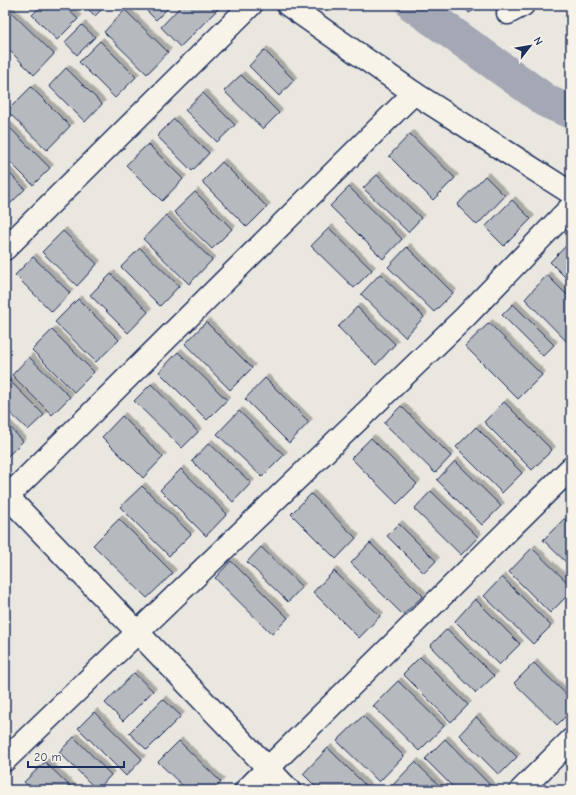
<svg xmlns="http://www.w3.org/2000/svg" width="576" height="795" font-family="'Comic Neue',sans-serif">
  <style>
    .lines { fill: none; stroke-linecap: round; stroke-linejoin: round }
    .canal { stroke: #a3a8b4; stroke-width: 34 }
    .building { fill: #b6babf; stroke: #1b2f5e; filter: url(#shadow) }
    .minor-casing { stroke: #1b2f5e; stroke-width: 25 }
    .minor { stroke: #f7f3e8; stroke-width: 22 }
  </style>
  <defs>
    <filter id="shadow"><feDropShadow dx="3.5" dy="-3.5" stdDeviation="0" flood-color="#0004"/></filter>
  </defs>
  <rect width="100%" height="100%" fill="#eae7e0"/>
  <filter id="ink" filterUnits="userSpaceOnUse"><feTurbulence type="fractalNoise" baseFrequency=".025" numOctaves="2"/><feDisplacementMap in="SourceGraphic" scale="8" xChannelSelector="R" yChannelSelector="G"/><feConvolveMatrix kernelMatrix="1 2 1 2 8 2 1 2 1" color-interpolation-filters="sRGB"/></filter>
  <g filter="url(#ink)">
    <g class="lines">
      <path class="canal" d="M413,5L548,102L571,112"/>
    </g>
    <g class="building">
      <path d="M42,5H63L78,19L57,40L32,15Z"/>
      <path d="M84,5H106L95,16Z"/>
      <path d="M141,5H171L156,20Z"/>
      <path d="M182,5H214L218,9L180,47L161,27Z"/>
      <path d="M464,5H483L469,13Z"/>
      <path d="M9,10L54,54L34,75L5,46V14Z"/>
      <path d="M125,10L168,52L147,74L104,32Z"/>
      <path d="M82,25L95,37L77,55L65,42Z"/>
      <path d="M100,41L136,77L115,98L79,62Z"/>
      <path d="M264,50L294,80L279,96L249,66Z"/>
      <path d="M66,68L102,104L85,122L49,86Z"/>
      <path d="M241,75L279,113L263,129L224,91Z"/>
      <path d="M31,87L70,126L47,150L7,111Z"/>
      <path d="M203,93L235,125L217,142L185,110Z"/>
      <path d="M174,119L209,153L192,171L157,136Z"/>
      <path d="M5,123L50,168L33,185L5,157Z"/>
      <path d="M410,134L455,178L433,200L389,156Z"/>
      <path d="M148,144L183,179L162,201L126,165Z"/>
      <path d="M222,162L267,207L247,227L202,182Z"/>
      <path d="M5,169L25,189L6,208L5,207Z"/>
      <path d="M377,175L421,218L408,232L363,188Z"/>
      <path d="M485,176L505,196L477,225L457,205Z"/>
      <path d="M349,187L402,239L383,259L330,206Z"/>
      <path d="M195,192L232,229L212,249L174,212Z"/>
      <path d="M512,200L531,219L504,246L485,227Z"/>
      <path d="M166,215L212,260L189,284L143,239Z"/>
      <path d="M329,228L372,270L354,288L311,246Z"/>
      <path d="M63,231L97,264L77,286L42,252Z"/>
      <path d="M571,241V283L550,262Z"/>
      <path d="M407,247L453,293L434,312L388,267Z"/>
      <path d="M140,248L179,286L160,306L121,267Z"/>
      <path d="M33,257L70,293L52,312L15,275Z"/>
      <path d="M111,274L148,312L128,333L90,295Z"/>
      <path d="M380,274L424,317L405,337L361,294Z"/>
      <path d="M547,275L571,299V343L570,345L525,299Z"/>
      <path d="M78,299L119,340L96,362L55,322Z"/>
      <path d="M513,304L554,345L543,356L502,315Z"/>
      <path d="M357,307L395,344L376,365L338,327Z"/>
      <path d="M206,322L252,368L230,390L185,344Z"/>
      <path d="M489,323L542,375L518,399L465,346Z"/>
      <path d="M52,330L94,372L74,392L32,350Z"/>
      <path d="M178,352L227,400L207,420L159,372Z"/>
      <path d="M29,357L70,397L52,415L12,375Z"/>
      <path d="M265,378L309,422L289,443L245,399Z"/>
      <path d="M9,380L44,415L28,430L5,408V384Z"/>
      <path d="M151,384L198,432L182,448L134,401Z"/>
      <path d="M504,402L552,450L532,470L484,422Z"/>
      <path d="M401,406L451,456L435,473L384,423Z"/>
      <path d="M239,411L284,455L262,477L217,434Z"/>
      <path d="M122,416L163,457L143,478L102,437Z"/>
      <path d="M5,422L23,441L7,457L5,454Z"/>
      <path d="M476,427L522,473L502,493L456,447Z"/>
      <path d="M371,438L417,484L397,504L351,458Z"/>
      <path d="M209,443L251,483L233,502L192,461Z"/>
      <path d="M455,461L501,506L482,525L437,480Z"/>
      <path d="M181,469L227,514L206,536L160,490Z"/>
      <path d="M142,486L191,534L169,556L120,507Z"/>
      <path d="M431,491L478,537L461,555L414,509Z"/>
      <path d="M311,494L356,538L336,559L291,514Z"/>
      <path d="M119,519L173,573L147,598L93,545Z"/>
      <path d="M564,519L571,526V567L543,540Z"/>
      <path d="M399,524L436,561L424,573L387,536Z"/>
      <path d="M370,543L423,596L403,615L351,563Z"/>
      <path d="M261,547L302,587L288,602L247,562Z"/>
      <path d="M532,548L571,586V592L550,613L509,572Z"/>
      <path d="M231,561L288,618L272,634L215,578Z"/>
      <path d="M334,571L380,616L359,638L313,592Z"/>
      <path d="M502,577L551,626L533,644L484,596Z"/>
      <path d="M475,599L520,644L499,665L455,621Z"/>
      <path d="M447,629L494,676L476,693L430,646Z"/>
      <path d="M420,657L468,705L451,722L403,674Z"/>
      <path d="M534,663L571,699V711L557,725L514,683Z"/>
      <path d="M134,673L153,691L123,721L105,703Z"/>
      <path d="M398,681L444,726L419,751L373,706Z"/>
      <path d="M163,699L181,716L147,750L129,733Z"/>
      <path d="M94,712L142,759L126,776L78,728Z"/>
      <path d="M363,716L404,756L379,782L337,741Z"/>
      <path d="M476,717L517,757L499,775L459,735Z"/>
      <path d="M74,737L111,775L97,790L59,752Z"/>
      <path d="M445,739L492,787L489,790H456L425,759Z"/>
      <path d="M179,741L221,782L214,790H187L158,762Z"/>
      <path d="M328,748L370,790H319L303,774Z"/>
      <path d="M45,762L74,790H32L24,782Z"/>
      <path d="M415,762L444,790H394L391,787Z"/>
    </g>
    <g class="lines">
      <defs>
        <g id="minor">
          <path d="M288,5L414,93L571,193"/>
          <path d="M508,13L523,5"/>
          <path d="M5,249L251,5"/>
          <path d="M5,494L289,790"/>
          <path d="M5,499L414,93"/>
          <path d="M5,760L465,317L571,207"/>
          <path d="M246,790L571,468"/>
          <path d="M521,790L571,740"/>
        </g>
      </defs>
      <use href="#minor" class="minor-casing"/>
      <use href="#minor" class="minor"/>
    </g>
  </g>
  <rect width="576" height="795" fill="none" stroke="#f7f3e8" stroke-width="20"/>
  <rect x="10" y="10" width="556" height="775" fill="none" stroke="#1b2f5e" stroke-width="1.5" filter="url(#ink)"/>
  <g transform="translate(530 46) rotate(59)" stroke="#f7f3e8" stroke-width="3" paint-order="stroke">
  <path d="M0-3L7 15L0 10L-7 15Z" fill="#1b2f5e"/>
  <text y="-6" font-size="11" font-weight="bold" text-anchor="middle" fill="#1b2f5e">N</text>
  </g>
  <path d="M28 761v6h96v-6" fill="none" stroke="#1b2f5e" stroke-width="2"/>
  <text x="34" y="761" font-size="12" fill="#1b2f5e" stroke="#f7f3e8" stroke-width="3" paint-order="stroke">20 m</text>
</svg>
